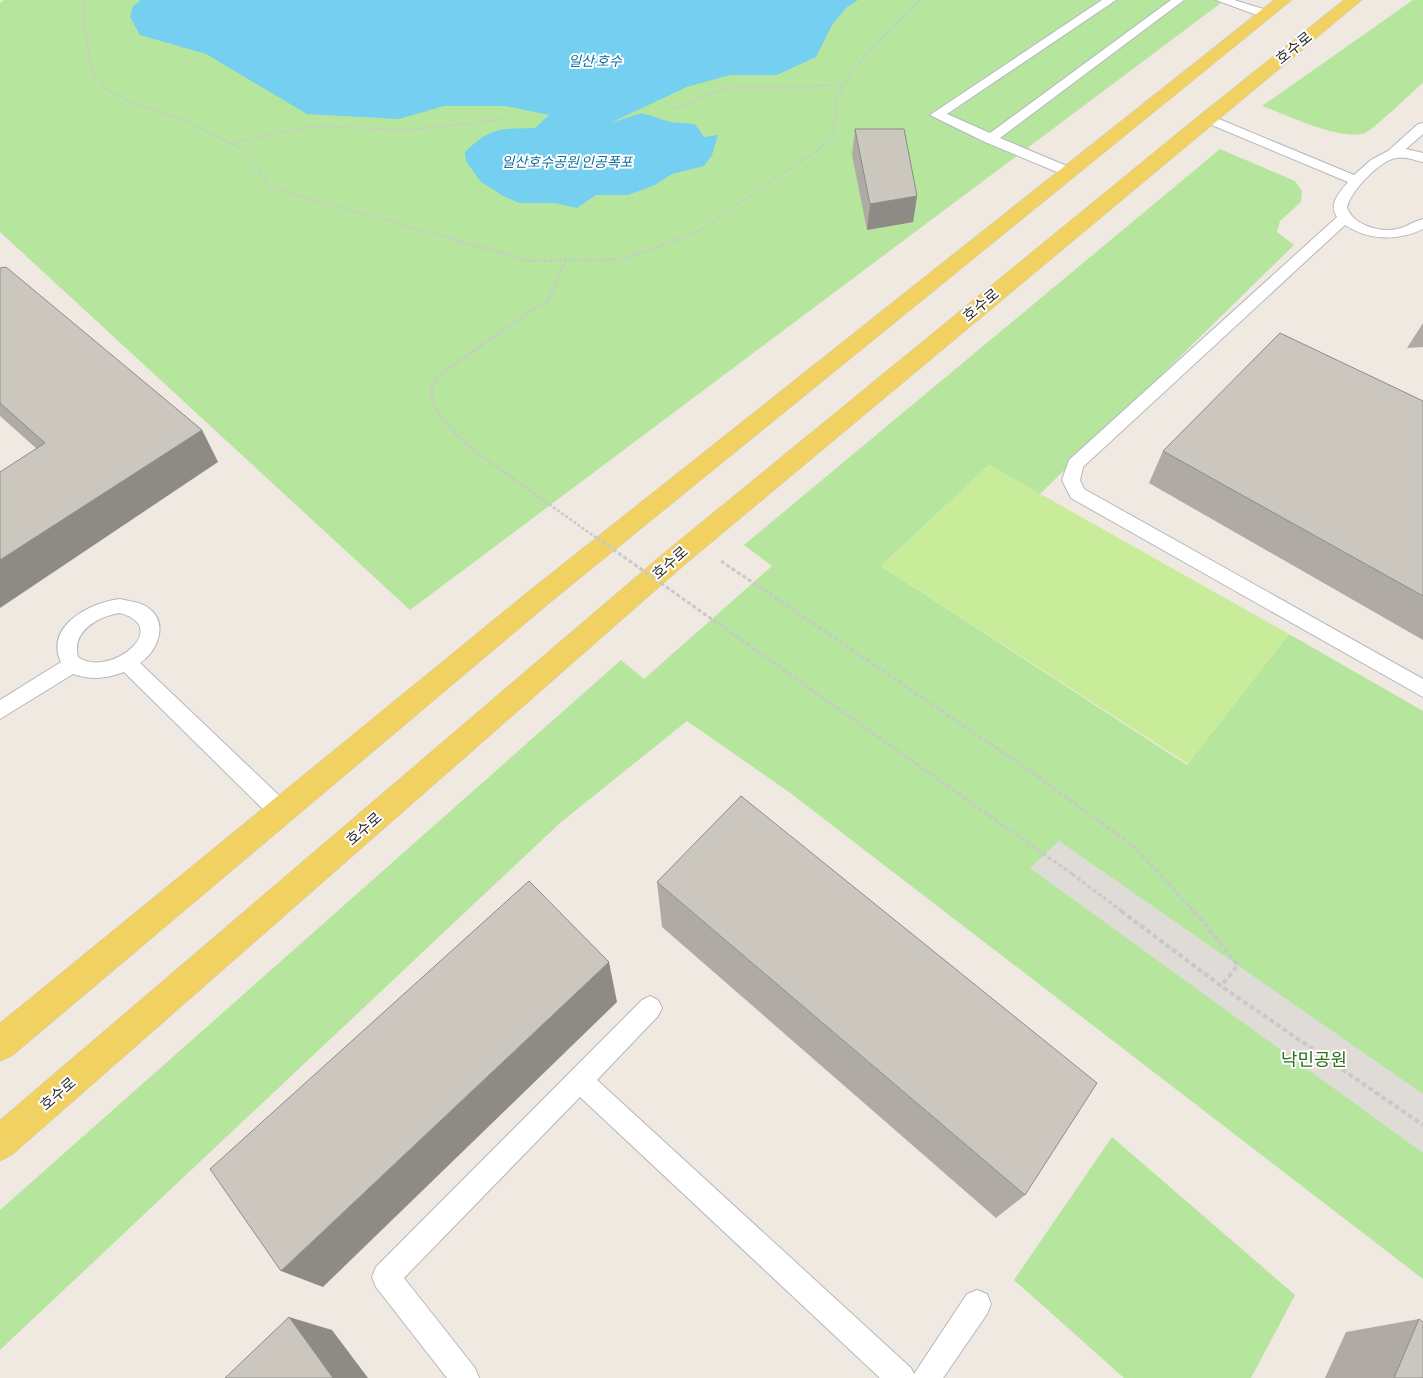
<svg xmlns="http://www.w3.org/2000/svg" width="1423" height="1378" font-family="'Alegreya Sans','Noto Sans KR',sans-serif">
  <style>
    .green { fill: #b6e59e }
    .pitch { fill: #c9ec9a }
    .plaza { fill: #dfdcd8 }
    .water { fill: #75cff0 }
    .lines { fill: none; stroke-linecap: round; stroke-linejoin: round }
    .service-casing { stroke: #b4b7c1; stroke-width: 2 }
    .primary-casing { stroke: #c9c9c9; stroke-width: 1 }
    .path-far3 { stroke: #c9c9c9; stroke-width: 2; stroke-dasharray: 2.5 2; stroke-linecap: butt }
    .path-far2 { stroke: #c9c9c9; stroke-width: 2.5; stroke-dasharray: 3 2; stroke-linecap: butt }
    .path-far1 { stroke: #c9c9c9; stroke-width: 3; stroke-dasharray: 4 2.5; stroke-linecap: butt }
    .path { stroke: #c9c9c9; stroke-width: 4; stroke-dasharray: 5 3; stroke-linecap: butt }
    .service { fill: #fff; fill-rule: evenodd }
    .primary { fill: #f2d163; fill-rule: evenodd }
    .path-bridge-far1 { stroke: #c9c9c9; stroke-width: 2.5; stroke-dasharray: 3 2; stroke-linecap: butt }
    .path-bridge { stroke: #c9c9c9; stroke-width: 3; stroke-dasharray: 4 2.5; stroke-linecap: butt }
    .wall { fill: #afaba4 }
    .shaded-wall { fill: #8e8b86 }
    .building { fill: #cbc7bf; stroke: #8e8b86 }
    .labels { text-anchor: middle; stroke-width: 4; stroke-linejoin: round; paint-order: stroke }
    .far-water-label { font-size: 14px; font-style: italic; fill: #0d6fa3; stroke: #fff }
    .street-label { font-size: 15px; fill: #2e2e2e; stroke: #fff }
    .near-park-label { font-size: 18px; fill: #2c6e1b; stroke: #fff }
  </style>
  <rect width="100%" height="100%" fill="#efe9e1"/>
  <g class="green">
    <path d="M4,0H1225L410,610L0,232V3Z"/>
    <path d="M1413,0H1423V83C1413,91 1373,130 1365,133C1339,141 1287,115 1262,106Z"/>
    <path d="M1220,149L1295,181L1302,191L1301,202L1280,221L1277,232L1294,245L1040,494L989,465L881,566L1187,765L1289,634L1423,711V1279L789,792L687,721L560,823L0,1350V1210L621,660L644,679L772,566L744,545Z"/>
    <path d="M1112,1137L1295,1295L1251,1378H1124L1014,1280Z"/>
  </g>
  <path class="pitch" d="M989,465L1289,634L1188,764L881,566Z"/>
  <path class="plaza" d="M1059,841L1423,1094V1153L1030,868Z"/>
  <path class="water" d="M141,0H858L847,7L832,25L816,57L777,75H730L687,87L610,123L642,113L670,122L695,124L704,137L718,135L712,155L704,166L672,174L655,185L628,195H596L577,208L554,203H519L503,196L480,181L466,161L465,152C492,126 500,129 535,128L549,115L505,106H444L399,119L307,114L206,54L140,35L130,17L133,6Z"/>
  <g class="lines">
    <defs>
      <g id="service">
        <path d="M1102,0H1116L947,114L990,133L1171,0H1184L1000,138L1074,169L1076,172L1074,175H1064L985,142L930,115Z"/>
        <path d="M1216,0H1234L1270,11L1272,14L1270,17H1262Z"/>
        <path d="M1207,114L1354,175L1371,160L1388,151L1418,124L1423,123V134L1406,149L1423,153V162C1414,160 1405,156 1396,158C1379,161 1351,191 1347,207C1352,225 1381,233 1397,229C1407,227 1414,221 1423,219V229C1398,241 1369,241 1345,225L1083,467L1080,480L1084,489L1423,679V697L1071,498L1062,480L1069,460L1337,217C1328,204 1339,193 1348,182L1202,121L1200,118L1202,115Z"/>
        <path d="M120,599C128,601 140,602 147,607C169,621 159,650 140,663L288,804L291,811L288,818L280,821L272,818L124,672C105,679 92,680 73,674L0,719V700L61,662C44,626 91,602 120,599ZM120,613C174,628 108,679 78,657C71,631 99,616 120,613Z"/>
        <path d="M650,996L658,1000L662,1008L658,1016L597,1080L911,1368L914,1374L967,1294L977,1290L987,1294L991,1304L987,1314L943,1378H880L580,1097L404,1278L475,1368L479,1378H447L376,1287L372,1277L376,1267L642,1000Z"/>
      </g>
      <g id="primary">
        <path d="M1274,0H1292L547,605L12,1056L0,1061V1023L529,591Z"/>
        <path d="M1344,0H1362L682,567L12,1155L0,1161V1120L664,553L1201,114Z"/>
      </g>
    </defs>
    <use href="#service" class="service-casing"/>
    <use href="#primary" class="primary-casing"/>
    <g class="path-far3">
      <path d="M85,0L83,14L91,70L105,88L129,101L187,122L244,150L269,187L456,240"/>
      <path d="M672,109L728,88L844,85"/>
      <path d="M230,143L313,126L409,130L506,119"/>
      <path d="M675,240L695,233L821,148L833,136L837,99L847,78L885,34L920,0"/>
    </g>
    <g class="path-far2">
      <path d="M452,239L530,261L621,259L679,239"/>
      <path d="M549,299L566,260"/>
    </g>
    <g class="path-far1">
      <path d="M721,561L1029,770L1134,847L1195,912"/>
      <path d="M1072,874L1123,912"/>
    </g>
    <g class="path">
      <path d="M1121,911L1221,986L1423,1125"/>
      <path d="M1194,911L1238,965L1221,986"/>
    </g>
    <use href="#service" class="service"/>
    <use href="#primary" class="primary"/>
    <path class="path-bridge-far1" d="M549,299L437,376L431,388L432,399L440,416L453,431L474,451L598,539"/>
    <path class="path-bridge" d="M597,538L1072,874"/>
  </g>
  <g class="wall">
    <path d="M855,129L917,196L913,222L867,230L852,155Z"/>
    <path d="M0,268L202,430L218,462L37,449L0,416Z"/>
    <path d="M1423,323V347L1407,348Z"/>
    <path d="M1423,401V640L1149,483L1163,451Z"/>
    <path d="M657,882L1025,1195L996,1218L662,927Z"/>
    <path d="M1419,1319L1423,1378H1325L1346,1332Z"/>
  </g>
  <g class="shaded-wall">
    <path d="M917,196L913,222L867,230L870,204Z"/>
    <path d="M202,430L218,462L0,608V560Z"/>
    <path d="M609,962L617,1002L323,1287L281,1271Z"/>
    <path d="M289,1317L332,1330L368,1378H333Z"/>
  </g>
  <g class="building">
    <path d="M855,129H904L917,196L870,204Z"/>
    <path d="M6,267L202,430L0,560V472L45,443L0,403V268Z"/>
    <path d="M1280,333L1423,401V596L1163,451Z"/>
    <path d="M741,796L1097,1083L1025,1195L657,882Z"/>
    <path d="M529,881L609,962L281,1271L210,1169Z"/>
    <path d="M289,1317L333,1378H225Z"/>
    <path d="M1419,1319L1423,1322V1378H1394Z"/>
  </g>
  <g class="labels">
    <g class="far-water-label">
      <text x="595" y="66">일산 호수</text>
      <text x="567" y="167">일산호수공원 인공폭포</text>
    </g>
    <g class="street-label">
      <text transform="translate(1294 48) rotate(-39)" y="5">호수로</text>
      <text transform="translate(981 305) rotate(-40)" y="5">호수로</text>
      <text transform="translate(670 563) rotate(-41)" y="5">호수로</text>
      <text transform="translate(364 829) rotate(-41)" y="5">호수로</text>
      <text transform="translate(58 1094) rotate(-41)" y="5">호수로</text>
    </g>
    <g class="near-park-label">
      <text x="1314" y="1066">낙민공원</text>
    </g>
  </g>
</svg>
